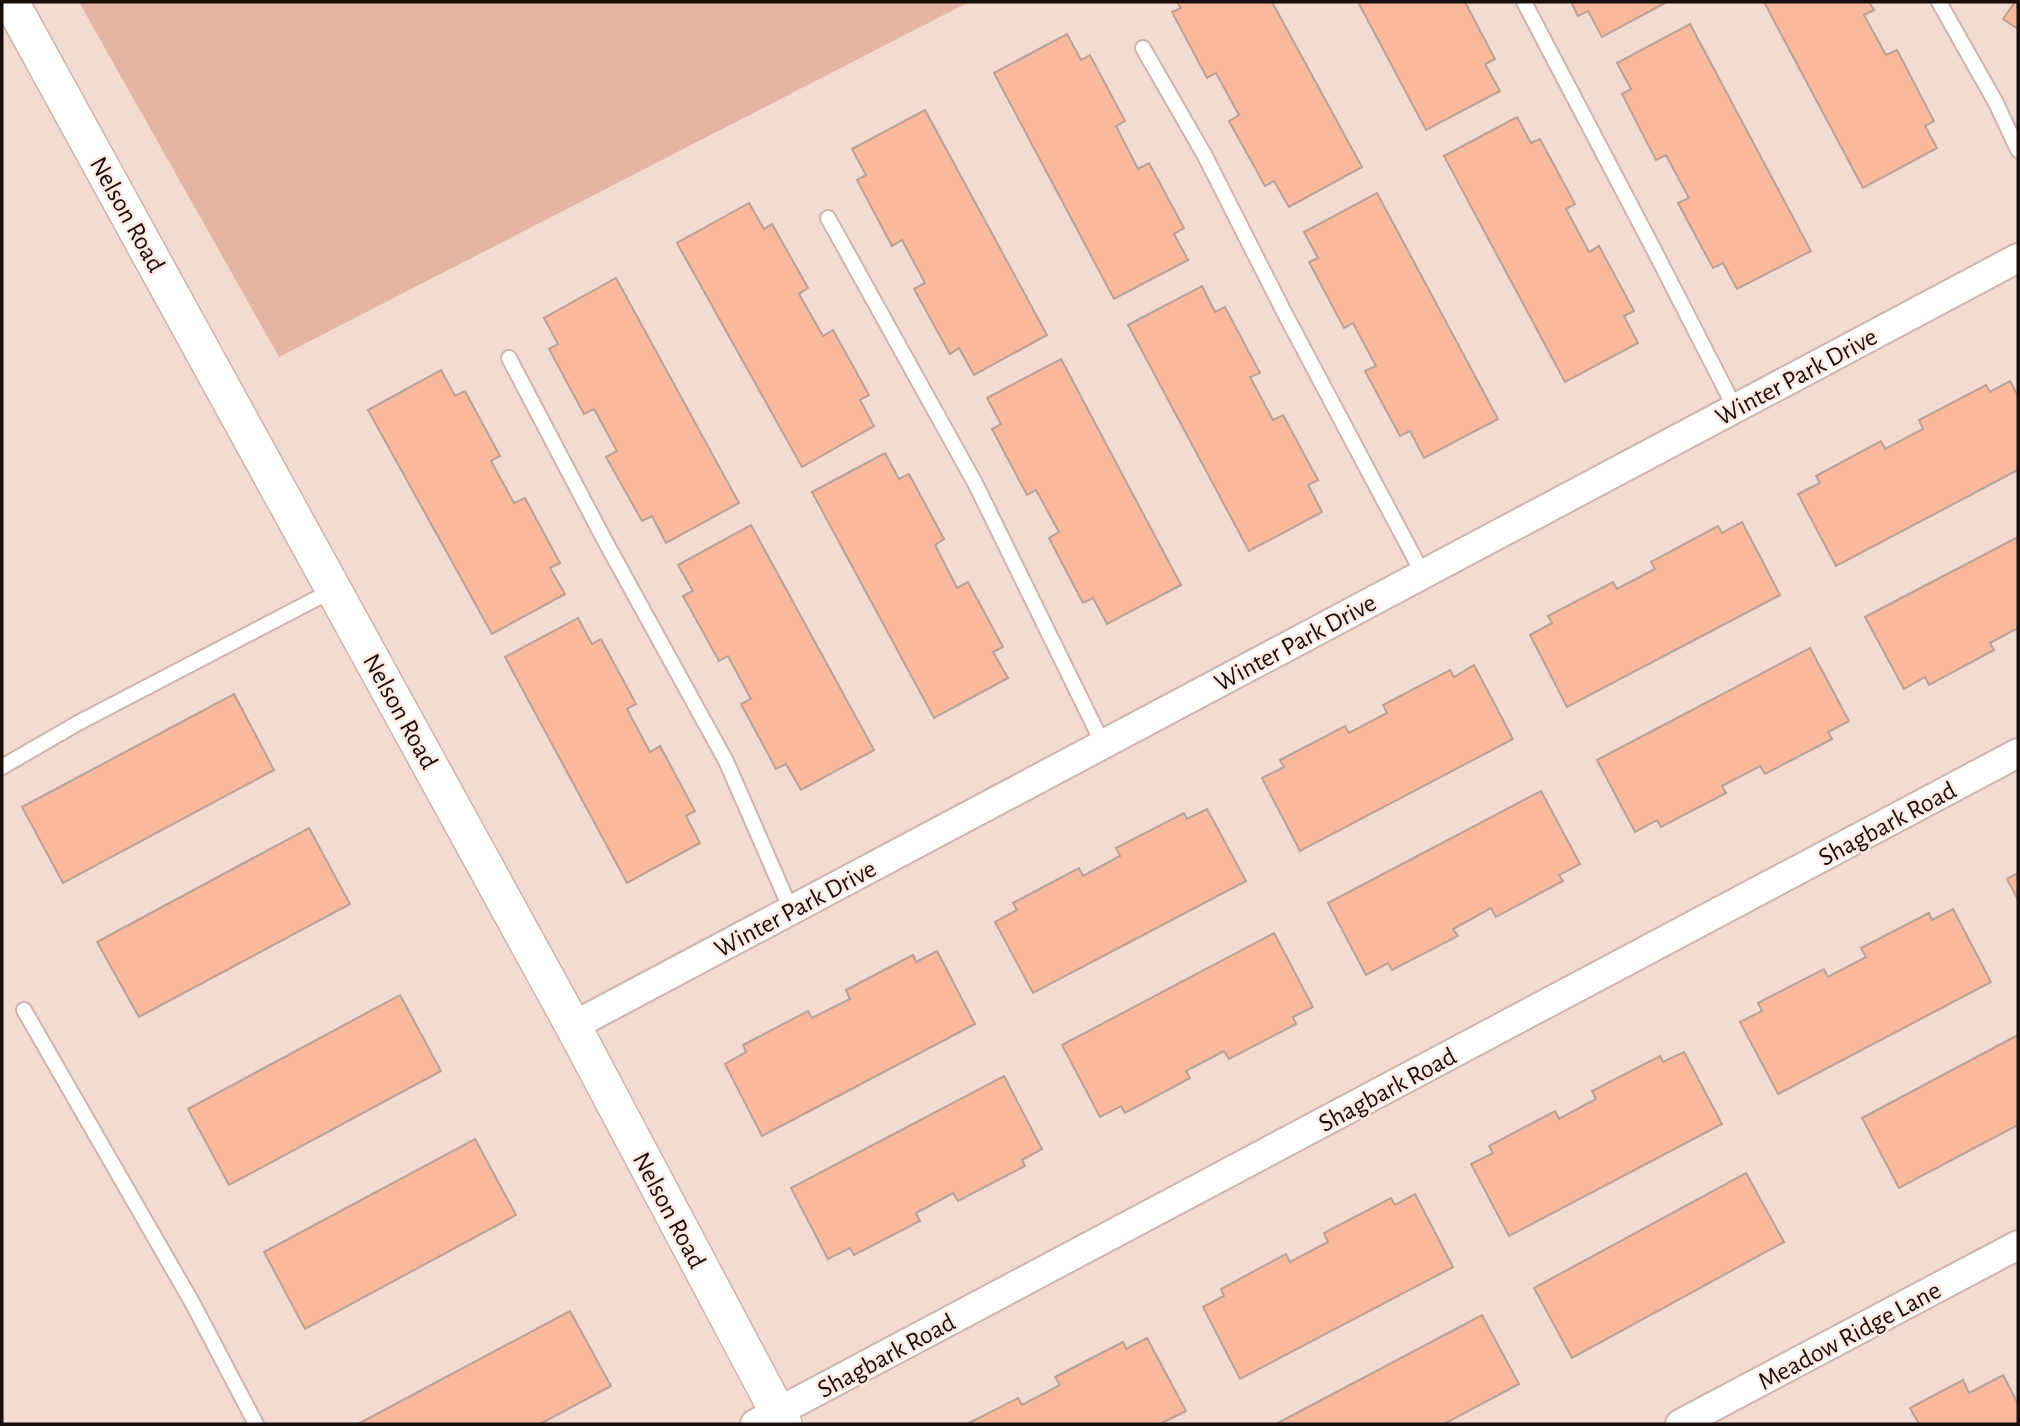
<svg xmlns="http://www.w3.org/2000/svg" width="2020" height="1426" font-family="'Alegreya Sans',sans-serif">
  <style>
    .green { fill: #e3b4a1 }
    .building { fill: #fab89c; stroke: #b8a096; stroke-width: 2 }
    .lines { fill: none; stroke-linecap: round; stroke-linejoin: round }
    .service-casing { stroke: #ccb4aa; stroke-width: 18 }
    .minor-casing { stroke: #ccb4aa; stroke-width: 32 }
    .tertiary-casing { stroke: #ccb4aa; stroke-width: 38 }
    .service { stroke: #fff; stroke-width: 14 }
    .minor { stroke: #fff; stroke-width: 28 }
    .tertiary { stroke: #fff; stroke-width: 35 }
    .labels { text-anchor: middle; stroke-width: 5; stroke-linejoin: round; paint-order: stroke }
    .street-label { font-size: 26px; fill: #180f0c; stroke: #feeae1 }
  </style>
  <rect width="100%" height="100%" fill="#f4dbd1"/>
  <path class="green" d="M79,2H969L279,357Z"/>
  <g class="building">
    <path d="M1177,2H1272L1362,167L1289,207L1274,181L1265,186L1229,121L1239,115L1216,73L1207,78L1172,12L1181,8Z"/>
    <path d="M1358,2H1465L1495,59L1485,64L1500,91L1426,130Z"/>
    <path d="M1571,2H1667L1602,37L1588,11L1578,16Z"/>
    <path d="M1764,2H1869L1874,10L1864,15L1886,55L1897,50L1934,121L1925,126L1937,148L1863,188Z"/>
    <path d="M2015,2H2018V29L2003,19Z"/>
    <path d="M1690,24L1811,251L1737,289L1723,263L1713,268L1678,203L1689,198L1666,155L1656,160L1622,94L1631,89L1617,63Z"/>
    <path d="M1067,34L1081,60L1090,55L1125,121L1116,126L1138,169L1149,163L1184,228L1174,234L1188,260L1114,299L994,73Z"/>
    <path d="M925,110L1047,335L974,375L959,348L950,354L914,289L925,283L902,240L892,246L857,180L866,175L852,149Z"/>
    <path d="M1517,117L1531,143L1540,139L1575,204L1566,209L1589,252L1599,246L1634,311L1624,316L1638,343L1565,382L1444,156Z"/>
    <path d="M1377,193L1498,419L1424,458L1410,431L1400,436L1365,371L1376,366L1353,323L1344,328L1309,262L1318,258L1304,232Z"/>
    <path d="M749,203L764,229L772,224L808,288L799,294L823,336L833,330L869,395L860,400L874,426L802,467L677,243Z"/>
    <path d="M616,278L739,503L666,543L652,516L642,521L606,457L617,451L594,409L584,414L549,349L558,344L544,318Z"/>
    <path d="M1202,286L1215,312L1225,307L1260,373L1250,377L1273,420L1283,415L1318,480L1308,485L1322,512L1249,551L1128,325Z"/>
    <path d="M1061,359L1181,585L1107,624L1093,598L1083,603L1049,538L1059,532L1036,490L1027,495L992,429L1001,424L987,398Z"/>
    <path d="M441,370L455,396L465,391L500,456L491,461L514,503L525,498L560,563L550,568L565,594L492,634L368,410Z"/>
    <path d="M2010,381L2018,396V470L1836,566L1798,494L1820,483L1816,476L1881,441L1885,449L1923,429L1919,420L1986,385L1990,392Z"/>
    <path d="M885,453L899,479L909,474L944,539L935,545L957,588L968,582L1003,647L993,652L1008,678L934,718L812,492Z"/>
    <path d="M1742,522L1780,595L1567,707L1530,635L1552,623L1548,616L1613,582L1617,589L1655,569L1651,562L1718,526L1722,533Z"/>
    <path d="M751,525L874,750L801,790L786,764L776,769L741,704L751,699L728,656L719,661L683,596L693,591L678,565Z"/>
    <path d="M2018,537V628L1990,643L1994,650L1929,685L1925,677L1904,689L1865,617Z"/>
    <path d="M578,618L592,644L601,639L636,704L627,709L650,752L660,746L695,811L686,816L700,843L627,883L505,657Z"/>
    <path d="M1810,648L1849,721L1828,732L1832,739L1765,774L1760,766L1722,786L1726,793L1661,827L1657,820L1635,832L1597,760Z"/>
    <path d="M1474,665L1513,739L1300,851L1262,778L1284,767L1280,760L1345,726L1349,733L1387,713L1383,705L1450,670L1454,677Z"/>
    <path d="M234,694L274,770L63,883L22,807Z"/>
    <path d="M1541,791L1580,864L1559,875L1563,881L1496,917L1491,908L1453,929L1458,936L1392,970L1388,963L1366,975L1328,903Z"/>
    <path d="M1207,809L1246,881L1033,993L995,922L1017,910L1013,903L1079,868L1083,876L1120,856L1116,848L1184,813L1187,819Z"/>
    <path d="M309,828L350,904L139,1017L97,942Z"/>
    <path d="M2018,873V900L2007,879Z"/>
    <path d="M1953,909L1991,982L1778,1094L1740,1022L1762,1011L1758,1003L1824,969L1828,977L1866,957L1861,948L1929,913L1932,920Z"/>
    <path d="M1274,933L1313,1007L1293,1017L1296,1024L1229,1059L1224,1051L1186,1071L1190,1078L1125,1113L1121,1106L1100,1117L1062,1045Z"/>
    <path d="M937,951L975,1024L762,1136L725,1064L746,1052L743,1045L808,1011L812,1018L850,999L846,990L913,955L916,962Z"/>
    <path d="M400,995L441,1071L229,1185L188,1109Z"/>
    <path d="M2018,1035V1125L1899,1188L1862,1118Z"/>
    <path d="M1684,1052L1722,1124L1509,1236L1471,1164L1493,1153L1489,1146L1555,1111L1559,1119L1596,1099L1592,1091L1660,1056L1663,1062Z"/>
    <path d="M1004,1076L1042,1149L1022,1160L1025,1166L958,1201L953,1193L916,1213L920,1221L854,1255L850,1248L828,1259L791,1188Z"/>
    <path d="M475,1139L516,1215L305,1329L264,1252Z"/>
    <path d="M1746,1173L1784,1242L1572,1358L1534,1288Z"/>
    <path d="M1415,1194L1453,1267L1240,1379L1203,1307L1224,1296L1221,1289L1286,1254L1290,1262L1328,1242L1324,1233L1391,1198L1395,1205Z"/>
    <path d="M570,1311L611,1386L540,1424H358Z"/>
    <path d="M1482,1315L1519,1384L1444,1424H1276Z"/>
    <path d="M1147,1338L1186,1411L1160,1424H967L1018,1398L1022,1405L1060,1385L1055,1377L1123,1342L1126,1349Z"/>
    <path d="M2003,1375L2018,1404V1424H1919L1910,1408L1963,1380L1969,1393Z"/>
  </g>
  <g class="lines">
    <defs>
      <g id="service">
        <path d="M1524,2L1653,248L1735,408"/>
        <path d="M1939,2L1996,103L2018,150"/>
        <path d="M1143,48L1205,156L1284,312L1423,574"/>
        <path d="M828,218L975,483L1103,744"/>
        <path d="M509,358L605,541L726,761L791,910"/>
        <path d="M2,767L78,723L333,590"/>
        <path d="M24,1010L193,1304L256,1424"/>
      </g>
      <g id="minor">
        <path d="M573,1026L2018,258"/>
        <path d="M755,1424L2018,753"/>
        <path d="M1680,1424L2018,1245"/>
      </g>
      <path id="tertiary" d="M11,2L573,1026L784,1424"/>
    </defs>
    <use href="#service" class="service-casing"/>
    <use href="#minor" class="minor-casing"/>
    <use href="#tertiary" class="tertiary-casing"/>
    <use href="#service" class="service"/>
    <use href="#minor" class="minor"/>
    <use href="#tertiary" class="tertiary"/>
  </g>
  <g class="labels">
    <g class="street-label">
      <text transform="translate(128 214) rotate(61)" y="9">Nelson Road</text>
      <text transform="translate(1796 376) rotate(-28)" y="9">Winter Park Drive</text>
      <text transform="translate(1295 642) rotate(-28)" y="9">Winter Park Drive</text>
      <text transform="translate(401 711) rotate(61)" y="9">Nelson Road</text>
      <text transform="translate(1887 823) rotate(-28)" y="9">Shagbark Road</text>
      <text transform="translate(795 908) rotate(-28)" y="9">Winter Park Drive</text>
      <text transform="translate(1387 1089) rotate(-28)" y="9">Shagbark Road</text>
      <text transform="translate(670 1210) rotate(62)" y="9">Nelson Road</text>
      <text transform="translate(1849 1335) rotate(-28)" y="9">Meadow Ridge Lane</text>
      <text transform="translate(886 1355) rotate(-28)" y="9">Shagbark Road</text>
    </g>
  </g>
  <rect width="2020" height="1426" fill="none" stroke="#180f0c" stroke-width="7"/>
</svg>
